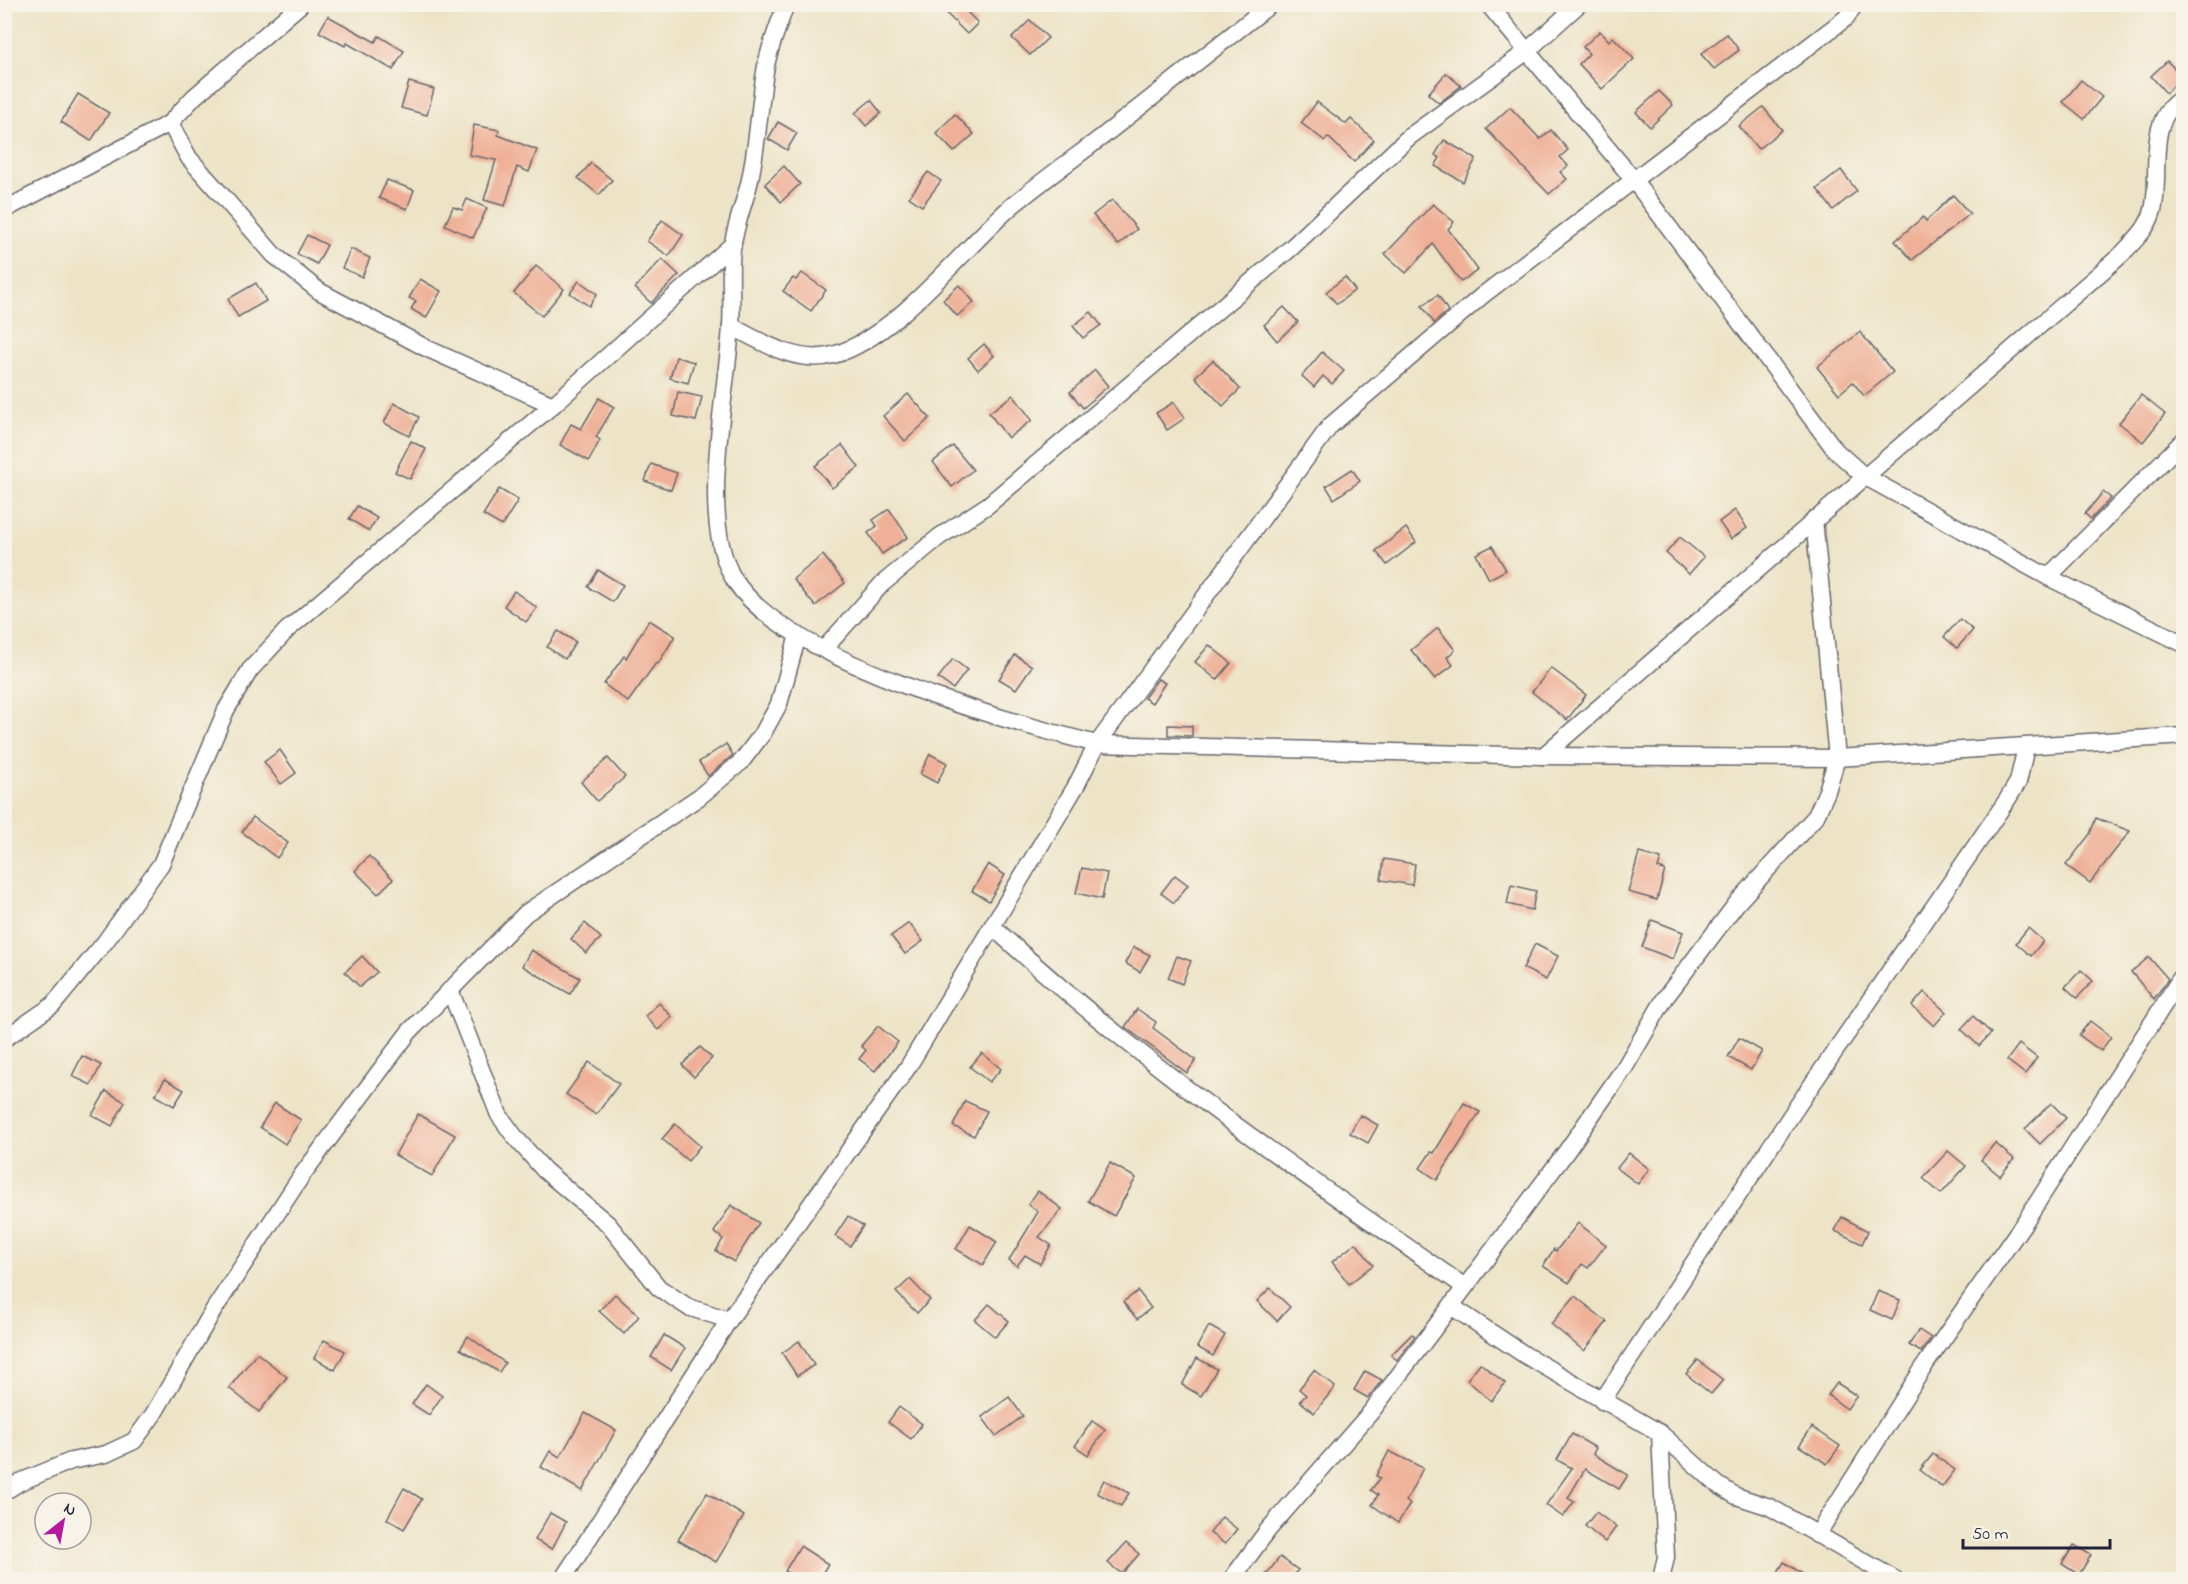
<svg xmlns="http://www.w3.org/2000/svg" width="2188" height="1584" font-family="'Indie Flower',sans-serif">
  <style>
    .building { fill: #efb097 }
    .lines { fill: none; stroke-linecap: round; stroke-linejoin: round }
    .minor-casing { stroke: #69666c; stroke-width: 19 }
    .minor { stroke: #fff; stroke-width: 16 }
  </style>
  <rect width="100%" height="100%" fill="#f7f3e8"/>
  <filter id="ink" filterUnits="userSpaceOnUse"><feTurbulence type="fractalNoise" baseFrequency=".0167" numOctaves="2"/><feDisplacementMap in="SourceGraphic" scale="12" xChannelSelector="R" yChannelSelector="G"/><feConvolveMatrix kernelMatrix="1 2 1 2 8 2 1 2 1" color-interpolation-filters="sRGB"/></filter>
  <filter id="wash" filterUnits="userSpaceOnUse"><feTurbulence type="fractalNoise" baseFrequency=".008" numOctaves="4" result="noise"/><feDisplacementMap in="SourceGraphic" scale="24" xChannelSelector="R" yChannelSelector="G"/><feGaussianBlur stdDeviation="1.35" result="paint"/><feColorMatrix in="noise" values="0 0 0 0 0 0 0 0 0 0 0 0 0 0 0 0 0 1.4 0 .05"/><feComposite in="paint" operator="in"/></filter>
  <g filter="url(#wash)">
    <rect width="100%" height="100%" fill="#ede4c7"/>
    <g id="blocks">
      <g class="building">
        <path d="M937,4H959L978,23L967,34Z"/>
        <path d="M328,16L375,42L379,36L404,51L393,70L347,43L345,46L319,32Z"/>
        <path d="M1030,20L1048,38L1030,55L1012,38Z"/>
        <path d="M1600,31L1609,41L1613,37L1634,59L1602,89L1579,64L1589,54L1583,47Z"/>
        <path d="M1727,34L1739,50L1714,69L1701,54Z"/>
        <path d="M2167,61L2183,77L2166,93L2151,76Z"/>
        <path d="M1446,73L1461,86L1439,103L1428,94Z"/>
        <path d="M2081,80L2102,97L2084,119L2063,102Z"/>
        <path d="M409,82L434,89L427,115L401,108Z"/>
        <path d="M1659,91L1673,105L1650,127L1636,112Z"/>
        <path d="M78,94L109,113L91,141L61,122Z"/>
        <path d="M871,100L881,113L866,126L855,113Z"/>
        <path d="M1317,102L1346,124L1351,119L1374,140L1354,162L1328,137L1325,141L1301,123Z"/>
        <path d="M1510,107L1540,139L1551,130L1568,150L1560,157L1568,166L1560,172L1567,179L1549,194L1486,129Z"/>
        <path d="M1763,107L1782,130L1758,149L1739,126Z"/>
        <path d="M955,114L974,134L954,152L936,133Z"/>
        <path d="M778,122L797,133L787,150L768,139Z"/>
        <path d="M474,125L499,130L498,135L537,150L529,172L517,167L505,206L484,200L496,160L469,155Z"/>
        <path d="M1444,140L1476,159L1463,182L1435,166L1440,158L1435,155Z"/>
        <path d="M591,163L612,180L599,195L578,178Z"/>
        <path d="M784,166L800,184L781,202L765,184Z"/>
        <path d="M1841,170L1857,191L1833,210L1817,189Z"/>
        <path d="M928,172L941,181L922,206L909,197Z"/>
        <path d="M387,180L414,190L407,209L379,198Z"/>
        <path d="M1953,195L1970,214L1912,260L1895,241L1923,217L1926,221Z"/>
        <path d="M467,199L487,208L473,238L445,225L453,207L462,210Z"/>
        <path d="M1112,200L1137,229L1118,245L1093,215Z"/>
        <path d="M1433,204L1454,222L1448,229L1478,270L1461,282L1433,244L1406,273L1385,254Z"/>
        <path d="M662,220L683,235L669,256L647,241Z"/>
        <path d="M307,235L327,245L317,264L297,254Z"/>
        <path d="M351,249L370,258L362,277L342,268Z"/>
        <path d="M662,259L679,275L651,303L635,288Z"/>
        <path d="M536,266L564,289L542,316L514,293Z"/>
        <path d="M802,273L826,290L811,311L783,291L793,278L796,280Z"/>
        <path d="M1345,277L1355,290L1337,304L1326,292Z"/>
        <path d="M420,279L441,291L426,318L411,309L416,301L409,298Z"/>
        <path d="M579,281L597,294L589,306L570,293Z"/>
        <path d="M256,283L266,301L238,317L228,299Z"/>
        <path d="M959,285L974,302L957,316L943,300Z"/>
        <path d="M1438,295L1448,311L1434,323L1422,306Z"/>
        <path d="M1284,307L1298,322L1277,341L1264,325Z"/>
        <path d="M1091,312L1101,325L1083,338L1073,326Z"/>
        <path d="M1860,332L1893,372L1864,396L1853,382L1839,394L1817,367Z"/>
        <path d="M984,344L994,356L978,370L968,358Z"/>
        <path d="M1322,352L1344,371L1332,384L1323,376L1314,387L1302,376Z"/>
        <path d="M676,357L694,362L688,383L670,378Z"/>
        <path d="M1213,360L1240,389L1223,406L1195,377Z"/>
        <path d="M1095,370L1108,386L1083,408L1070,392Z"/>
        <path d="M678,392L702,397L696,421L673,416Z"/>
        <path d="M908,394L930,418L905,441L883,416Z"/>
        <path d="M1013,395L1032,420L1008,438L989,413Z"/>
        <path d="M2141,395L2165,414L2143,442L2119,423Z"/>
        <path d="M599,398L614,407L596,437L600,440L589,461L560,445L571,424L581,429Z"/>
        <path d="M1174,402L1185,418L1167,430L1156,413Z"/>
        <path d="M394,403L419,417L409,436L384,423Z"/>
        <path d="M411,441L426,449L410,479L395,472Z"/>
        <path d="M842,445L859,467L832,488L815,466Z"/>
        <path d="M953,446L973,470L952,487L933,462Z"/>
        <path d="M651,464L677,473L671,490L645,481Z"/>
        <path d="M1352,469L1360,481L1334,499L1326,486Z"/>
        <path d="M499,489L518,500L502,526L483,515Z"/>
        <path d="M2103,492L2111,498L2091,519L2085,514Z"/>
        <path d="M357,506L377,518L369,531L349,519Z"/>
        <path d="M889,509L908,537L882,554L868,533L877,526L873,520Z"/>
        <path d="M1735,510L1747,528L1731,539L1719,522Z"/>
        <path d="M1406,528L1416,542L1387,565L1376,551Z"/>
        <path d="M1680,537L1704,557L1689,574L1666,553Z"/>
        <path d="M1492,546L1506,570L1489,579L1476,554Z"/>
        <path d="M823,555L845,583L815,606L793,579Z"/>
        <path d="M598,570L623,585L613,602L588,587Z"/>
        <path d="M514,591L537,608L526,622L504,606Z"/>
        <path d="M1960,619L1973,630L1957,648L1944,637Z"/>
        <path d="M649,620L675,636L658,664L656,663L628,702L604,684L624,656L626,658Z"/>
        <path d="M1438,628L1455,650L1447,657L1453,665L1435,679L1411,650Z"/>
        <path d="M558,631L576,642L565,659L547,647Z"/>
        <path d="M1209,645L1231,663L1217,680L1195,662Z"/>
        <path d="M1015,655L1032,666L1016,689L999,679Z"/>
        <path d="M953,659L967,670L953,689L938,678Z"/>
        <path d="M1551,668L1586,695L1567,720L1532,692Z"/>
        <path d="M1158,679L1165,683L1152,703L1144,698Z"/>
        <path d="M1168,725L1192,726V736L1168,735Z"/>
        <path d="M726,744L733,755L708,776L699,762Z"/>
        <path d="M280,750L296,773L281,784L264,762Z"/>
        <path d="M930,754L947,763L937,783L920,774Z"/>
        <path d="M608,758L625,777L597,801L581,782Z"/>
        <path d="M253,817L288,843L277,858L242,832Z"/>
        <path d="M2096,818L2130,831L2090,883L2066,865L2090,834Z"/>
        <path d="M1639,853L1661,859L1658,868L1665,870L1657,900L1628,892Z"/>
        <path d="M369,856L393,879L378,894L355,871Z"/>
        <path d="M1384,859L1415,864L1412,885L1381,880Z"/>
        <path d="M988,864L1005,875L989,901L972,891Z"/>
        <path d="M1082,868L1107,873L1102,899L1076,893Z"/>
        <path d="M1175,875L1188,885L1174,903L1161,893Z"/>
        <path d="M1511,885L1536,891L1532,910L1507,904Z"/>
        <path d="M1652,920L1683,932L1673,959L1642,947Z"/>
        <path d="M585,923L601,938L586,953L571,939Z"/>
        <path d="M909,923L923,941L905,954L891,936Z"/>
        <path d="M2028,928L2043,941L2031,956L2016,943Z"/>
        <path d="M1535,944L1558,956L1546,980L1523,968Z"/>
        <path d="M1134,947L1150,955L1140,972L1125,963Z"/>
        <path d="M531,950L580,978L570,994L522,966Z"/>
        <path d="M362,956L377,972L360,987L345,972Z"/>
        <path d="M1177,956L1191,961L1182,984L1168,978Z"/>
        <path d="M2149,957L2168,979L2154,999L2131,972Z"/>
        <path d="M2081,970L2093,981L2077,998L2065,987Z"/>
        <path d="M1924,992L1946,1012L1934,1026L1912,1006Z"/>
        <path d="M659,1003L672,1017L658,1030L645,1016Z"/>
        <path d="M1137,1009L1156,1022L1153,1028L1196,1060L1187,1073L1125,1027Z"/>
        <path d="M1973,1016L1991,1033L1979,1046L1961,1029Z"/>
        <path d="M2090,1021L2111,1037L2101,1051L2079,1035Z"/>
        <path d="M878,1026L898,1042L875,1071L859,1059L866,1050L861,1046Z"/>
        <path d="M1739,1038L1762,1051L1751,1070L1728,1057Z"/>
        <path d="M2019,1044L2037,1058L2025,1074L2007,1060Z"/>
        <path d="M700,1047L712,1058L694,1077L682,1065Z"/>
        <path d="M982,1053L1001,1069L989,1082L970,1067Z"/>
        <path d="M82,1056L101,1065L91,1085L72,1076Z"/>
        <path d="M589,1062L619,1084L596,1115L566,1094Z"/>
        <path d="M165,1079L184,1090L174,1106L155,1095Z"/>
        <path d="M106,1091L125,1102L112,1126L92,1115Z"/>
        <path d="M965,1101L987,1111L974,1136L953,1126Z"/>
        <path d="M275,1103L301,1120L285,1144L260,1127Z"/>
        <path d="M1464,1103L1480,1112L1437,1180L1420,1168L1431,1152L1434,1153Z"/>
        <path d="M2051,1103L2066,1118L2040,1144L2025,1129Z"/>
        <path d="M418,1114L455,1135L432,1176L395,1155Z"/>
        <path d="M1360,1115L1378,1125L1368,1143L1350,1133Z"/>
        <path d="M675,1124L700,1146L688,1161L662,1139Z"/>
        <path d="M1995,1143L2014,1159L2000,1176L1981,1160Z"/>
        <path d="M1948,1151L1966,1166L1941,1194L1923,1178Z"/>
        <path d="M1629,1153L1649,1169L1638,1184L1617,1168Z"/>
        <path d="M1110,1163L1136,1178L1114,1216L1088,1201Z"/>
        <path d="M1038,1191L1062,1209L1039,1237L1051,1245L1040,1264L1025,1255L1017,1266L1009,1260L1038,1212L1028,1204Z"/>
        <path d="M731,1205L759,1223L734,1262L716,1251L723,1239L714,1232Z"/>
        <path d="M848,1216L863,1226L850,1246L835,1236Z"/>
        <path d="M1842,1217L1868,1231L1862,1244L1835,1231Z"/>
        <path d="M1578,1223L1606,1245L1588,1268L1582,1264L1569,1283L1543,1266L1554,1249L1556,1251Z"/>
        <path d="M970,1225L997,1242L983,1265L956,1249Z"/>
        <path d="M1356,1243L1373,1265L1349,1284L1332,1262Z"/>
        <path d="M910,1279L930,1300L917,1313L896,1292Z"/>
        <path d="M1270,1288L1290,1307L1277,1321L1257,1301Z"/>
        <path d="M1138,1291L1151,1308L1137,1319L1123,1302Z"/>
        <path d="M1878,1291L1900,1300L1892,1320L1870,1310Z"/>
        <path d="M615,1294L639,1316L624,1334L599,1311Z"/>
        <path d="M1575,1296L1607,1322L1584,1351L1551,1324Z"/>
        <path d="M989,1304L1009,1321L995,1337L975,1320Z"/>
        <path d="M1209,1326L1225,1335L1213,1356L1197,1347Z"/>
        <path d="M1919,1330L1931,1338L1921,1352L1909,1345Z"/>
        <path d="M1412,1334L1415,1336L1397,1360L1391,1355Z"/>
        <path d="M664,1335L685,1348L671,1370L651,1357Z"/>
        <path d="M468,1336L505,1363L499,1372L460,1349Z"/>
        <path d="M324,1340L345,1351L335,1370L314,1358Z"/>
        <path d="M799,1341L814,1365L797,1376L782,1353Z"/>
        <path d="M257,1353L287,1377L259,1412L229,1388Z"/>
        <path d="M1197,1358L1217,1369L1201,1396L1182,1385Z"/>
        <path d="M1698,1360L1723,1380L1711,1394L1686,1374Z"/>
        <path d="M1480,1363L1505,1383L1491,1401L1467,1380Z"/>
        <path d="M1314,1370L1335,1387L1314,1413L1300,1401L1306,1395L1299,1389Z"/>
        <path d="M1365,1371L1382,1380L1368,1398L1354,1390Z"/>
        <path d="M1837,1383L1857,1396L1847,1409L1828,1395Z"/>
        <path d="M426,1384L442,1396L429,1415L412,1404Z"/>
        <path d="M1009,1397L1023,1416L996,1436L982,1417Z"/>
        <path d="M899,1407L922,1424L911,1439L888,1422Z"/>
        <path d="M585,1413L616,1430L582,1491L541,1467L550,1451L560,1457Z"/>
        <path d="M1092,1421L1105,1430L1088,1455L1075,1446Z"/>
        <path d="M1812,1427L1840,1446L1827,1464L1799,1446Z"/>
        <path d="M1572,1434L1596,1448L1593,1454L1628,1475L1619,1489L1585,1469L1568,1498L1574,1502L1563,1517L1546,1505L1572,1468L1557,1460Z"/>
        <path d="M1389,1451L1423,1468L1406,1501L1410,1504L1398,1523L1372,1505L1378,1495L1371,1490L1380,1478L1376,1476Z"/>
        <path d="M1933,1454L1955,1470L1942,1487L1920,1470Z"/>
        <path d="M1104,1480L1129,1493L1121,1506L1097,1493Z"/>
        <path d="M404,1488L422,1499L404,1529L387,1519Z"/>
        <path d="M707,1493L744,1516L716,1562L678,1540Z"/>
        <path d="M1596,1512L1616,1527L1605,1542L1585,1526Z"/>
        <path d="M550,1513L566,1522L552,1549L535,1540Z"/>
        <path d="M1222,1517L1237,1529L1225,1544L1210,1533Z"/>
        <path d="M1126,1543L1139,1554L1122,1574L1108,1563Z"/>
        <path d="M2074,1545L2091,1555L2079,1575L2062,1564Z"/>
        <path d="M800,1546L828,1564L818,1580H799L785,1571Z"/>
        <path d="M1280,1557L1298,1570L1290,1580H1262Z"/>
        <path d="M1784,1562L1812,1580H1773Z"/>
      </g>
    </g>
  </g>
  <g filter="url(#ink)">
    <use href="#blocks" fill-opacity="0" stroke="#69666c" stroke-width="1.5"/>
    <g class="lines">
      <defs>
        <g id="minor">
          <path d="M786,4C779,25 770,45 766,66C759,105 758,145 749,184C744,203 737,222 733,242C728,268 733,299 731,326C727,394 697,522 735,581C787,661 1005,721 1097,744L1543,756L1837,758L2184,736"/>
          <path d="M1488,4L1633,179L1836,451L1864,476L2048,577L2184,644"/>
          <path d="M170,123L189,158L274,255L319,291L426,348L553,405"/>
          <path d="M4,210L170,123L194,97L301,4"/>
          <path d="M731,326C761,342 798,365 833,355C896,338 964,247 1013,205C1042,181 1073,159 1103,136C1159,92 1215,48 1271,4"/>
          <path d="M2048,577L2184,440"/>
          <path d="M824,649L882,584L939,537L988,505L1291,248L1409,137L1526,52L1579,4"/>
          <path d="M1543,756L2121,255C2134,241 2148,229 2153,210C2162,173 2144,119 2184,97"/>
          <path d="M993,927C1138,1062 1302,1174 1465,1287"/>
          <path d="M450,990L499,1115L515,1137L544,1170L608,1224L659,1288L688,1307L729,1320"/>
          <path d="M4,1039L53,1005L105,942L161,864L226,710L250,670L287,630L553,405L733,244"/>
          <path d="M1451,1306L1525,1355L1660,1433L1718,1485L1736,1496L1770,1507L1896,1580"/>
          <path d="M1602,1401L1796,1108L2007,800L2018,782L2026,747"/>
          <path d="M1660,1433L1666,1557L1661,1580"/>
          <path d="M4,1492L20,1482L71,1461L106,1454L134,1441L153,1415L213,1311L302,1175L409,1032L526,913L699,797L741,762L763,733L779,704L798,635"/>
          <path d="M1817,1535L1927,1362L2026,1220L2184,973"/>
          <path d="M562,1580L729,1320L908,1067L1076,786L1097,744L1330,426L1483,295L1846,18L1855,4"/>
          <path d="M1231,1580L1268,1530L1371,1412L1451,1306L1566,1152L1625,1067L1665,998L1737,903L1816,816L1827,791L1837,758L1814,519"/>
        </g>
      </defs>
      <use href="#minor" class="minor-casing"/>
      <use href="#minor" class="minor"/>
    </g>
  </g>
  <rect width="2188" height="1584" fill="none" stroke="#f7f3e8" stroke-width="24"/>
  <g transform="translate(63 1521) rotate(31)"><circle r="28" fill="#f7f3e8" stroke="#a29fa3" stroke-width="1.5"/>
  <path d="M0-4.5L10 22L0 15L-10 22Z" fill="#b5179e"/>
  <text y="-9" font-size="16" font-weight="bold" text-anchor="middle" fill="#22223b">N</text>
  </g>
  <path d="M1963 1539v9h147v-9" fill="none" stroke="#22223b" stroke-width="3"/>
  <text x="1972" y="1539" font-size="18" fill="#22223b" stroke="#f7f3e8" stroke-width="4.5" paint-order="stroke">50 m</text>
</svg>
